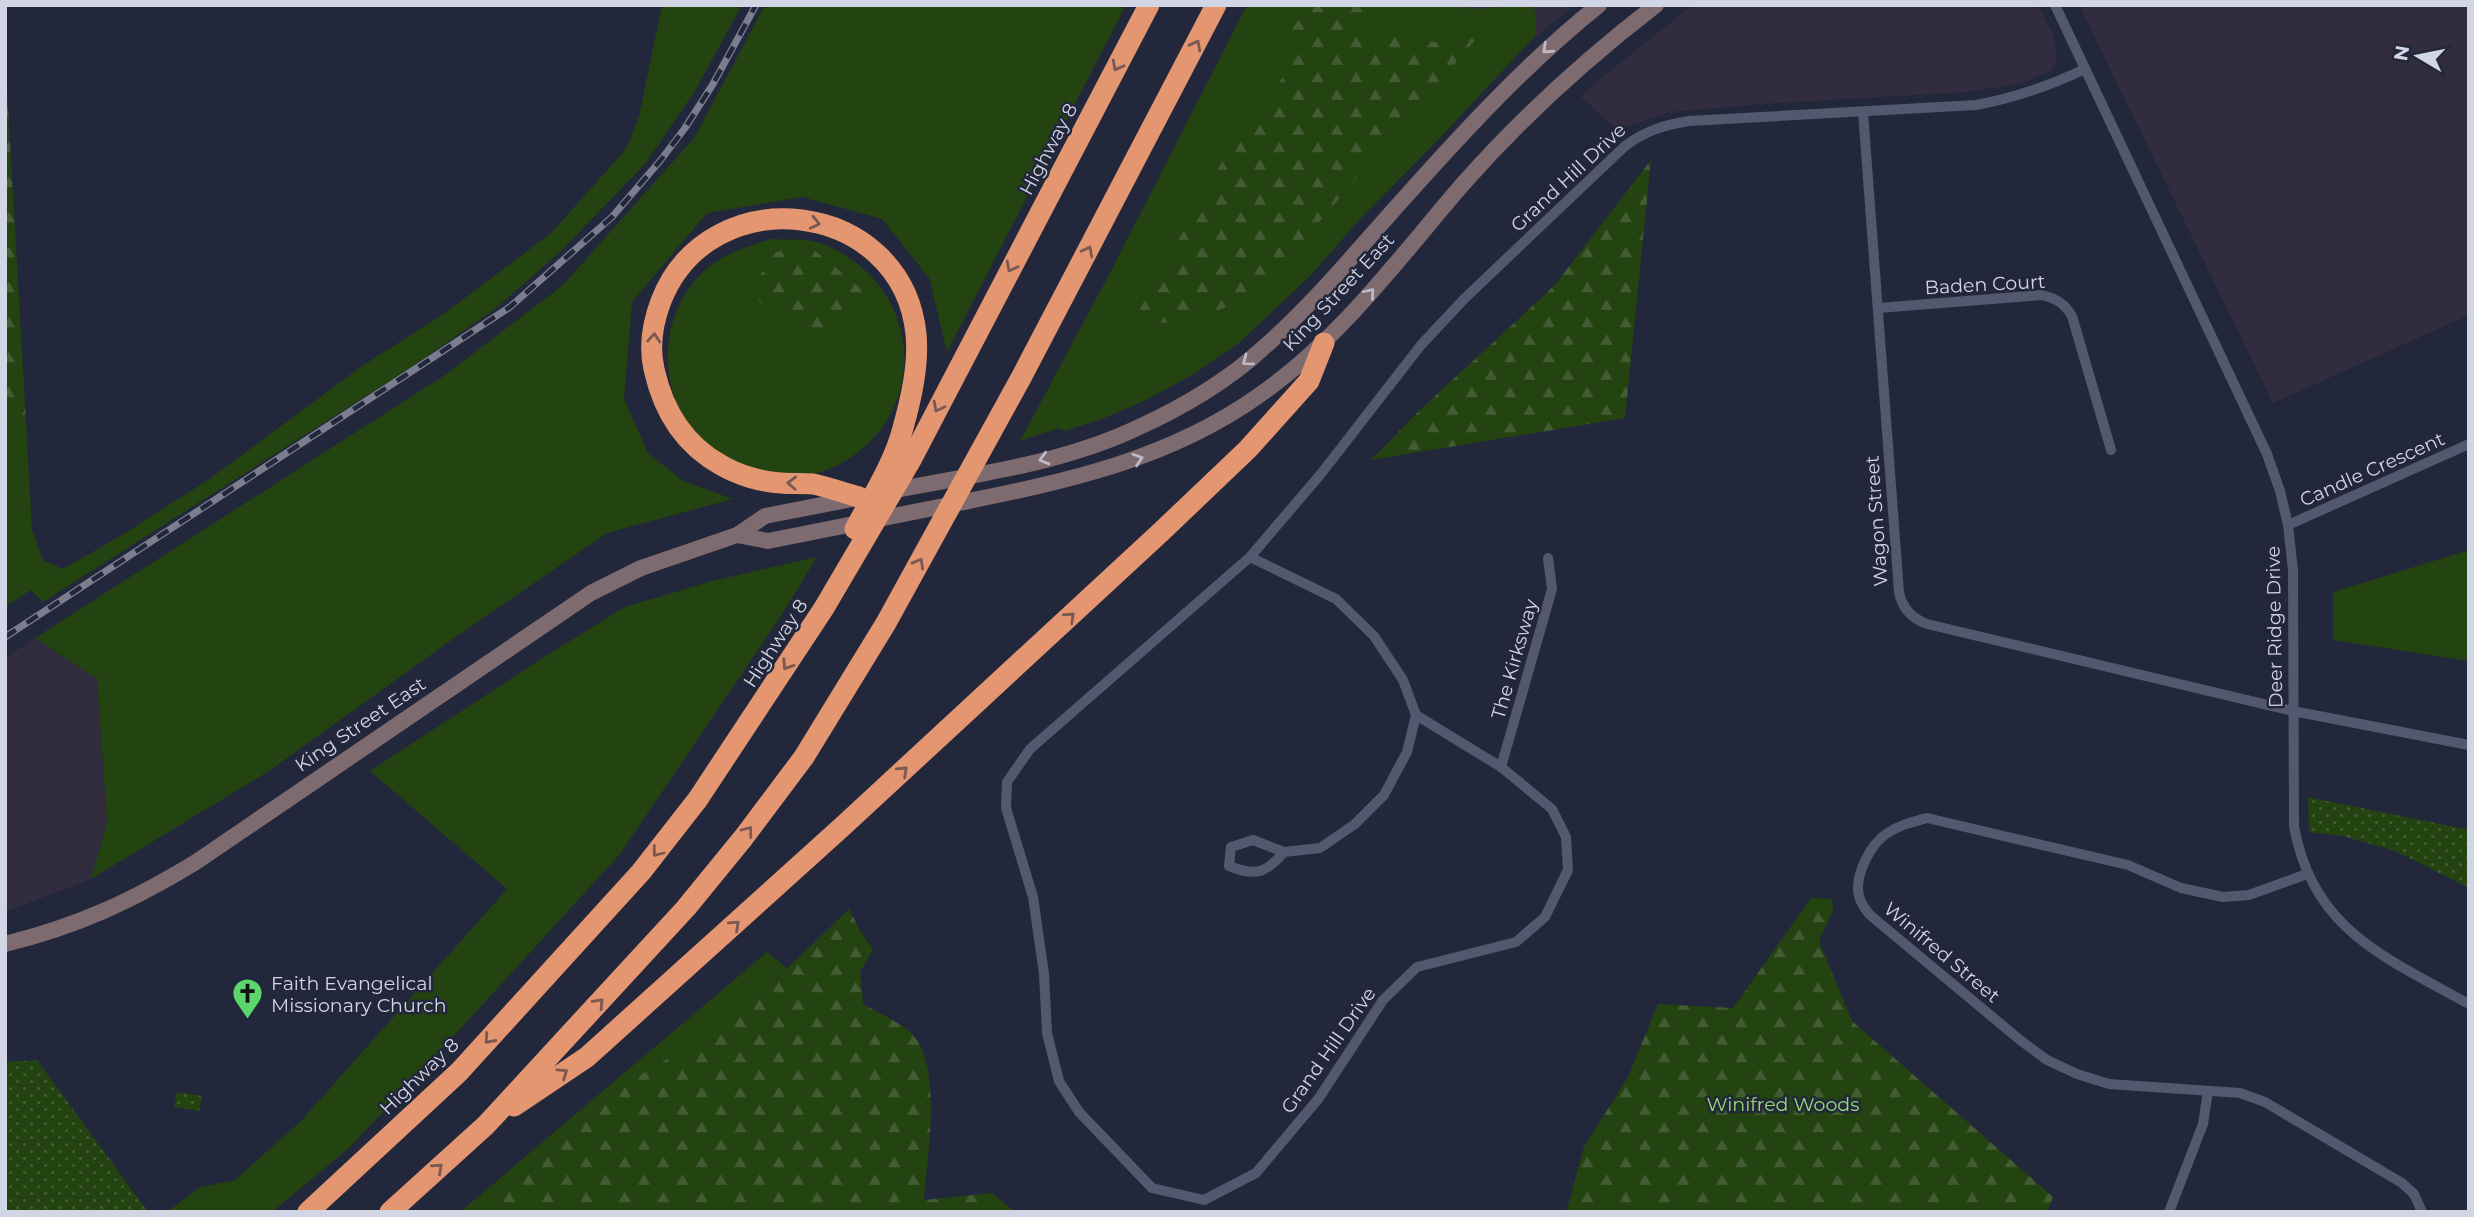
<svg xmlns="http://www.w3.org/2000/svg" width="2474" height="1217" font-family="Montserrat,sans-serif">
  <style>
    .commercial { fill: #312d3e }
    .grass { fill: #234310 }
    .forest { fill: url(#forest-firs) }
    .park { fill: url(#park-dots) }
    .lines { fill: none; stroke-linecap: round; stroke-linejoin: round }
    .street { stroke: #53586f; stroke-width: 10 }
    .secondary { stroke: #7e6b6f; stroke-width: 16 }
    .highway { stroke: #e49670; stroke-width: 21 }
    .rail-casing { stroke: #7b7e8f; stroke-width: 7 }
    .rail { stroke: #23273b; stroke-width: 4.5; stroke-dasharray: 13; stroke-linecap: butt }
    .oneway { stroke: #7a5953 }
    .oneway2 { stroke: #bdbac6 }
    .labels { text-anchor: middle; stroke-width: 5; stroke-linejoin: round; paint-order: stroke }
    .street-label { font-size: 19px; fill: #d2d5e3; stroke: #23273b }
    .poi-label { font-size: 19px; fill: #d2d5e3; stroke: #23273b; text-anchor: start }
    .park-label { font-size: 19px; fill: #97db74; stroke: #23273b }
  </style>
  <defs>
    <pattern id="forest-firs" width="22" height="20" patternUnits="userSpaceOnUse" patternTransform="scale(1.75)"><rect width="22" height="20" fill="#234310"/><path d="M5 1l3.5 6h-7zM16 11l3.5 6h-7z" fill="#425d33"/></pattern>
    <pattern id="park-dots" width="8" height="8" patternUnits="userSpaceOnUse" patternTransform="scale(1.75)"><rect width="8" height="8" fill="#234310"/><path d="M2 2h.1M6 6h.1" fill="none" stroke="#425d33" stroke-width="1.8" stroke-linecap="round"/></pattern>
  </defs>
  <rect width="100%" height="100%" fill="#23273b"/>
  <g class="commercial">
    <path d="M1458,5H1574L1529,43Z"/>
    <path d="M1692,5H2038L2053,34L2057,61L2051,70L2024,83L1967,92L1776,103L1669,112L1617,130L1581,97L1599,80Z"/>
    <path d="M2079,5H2469V315L2273,403Z"/>
    <path d="M35,638L97,678L107,822L91,879L5,912V658Z"/>
  </g>
  <g class="grass">
    <path d="M662,5H742L695,91L645,164L560,252L496,308L413,366L43,602L31,590L5,607V423L26,422L32,530L43,560L63,569L122,535L208,480L362,366L445,313L551,233L626,149L639,116Z"/>
    <path d="M765,5H1126L947,352L929,278L882,219L802,197L707,213L632,302L624,399L648,453L683,481L733,499L607,533L457,636L269,771L91,879L107,822L97,679L35,638L445,375L562,286L694,138Z"/>
    <path d="M1247,5H1466L1470,9L1532,5L1536,14L1535,36L1436,142L1359,220L1313,273L1239,343L1194,374L1144,401L1102,419L1065,431L1059,428L1020,441L1112,269Z"/>
    <path d="M770,239C782,240 795,239 807,240C826,243 845,254 859,265C927,321 917,422 840,464C820,474 796,480 774,476C743,471 721,462 700,439C658,394 656,321 700,275C719,255 744,248 770,239Z"/>
    <path d="M2469,550V661L2333,640V592Z"/>
    <path d="M817,557L781,616L620,854L431,1061L349,1148L272,1212H167L200,1187L235,1180L301,1121L507,889L370,771L544,657L625,607L712,581Z"/>
    <path d="M767,952L787,968L768,987L677,1054L617,1089L530,1171L467,1212H460Z"/>
  </g>
  <g class="forest">
    <path d="M1300,5H1363L1367,33L1435,42L1477,38L1294,251L1230,305L1185,326L1135,318L1239,131L1288,71L1294,15Z"/>
    <path d="M5,54L26,422L5,423Z"/>
    <path d="M1651,160L1625,418L1371,460L1421,409L1554,286Z"/>
    <path d="M809,246L875,300L804,339L748,292L776,252Z"/>
    <path d="M1811,898L1832,899L1833,911L1819,941L1852,1021L2053,1197L2047,1212H1566L1584,1147L1628,1077L1658,1004L1733,1008Z"/>
    <path d="M849,909L860,931L873,949L860,972L863,1004C876,1012 904,1024 913,1035C943,1070 927,1156 924,1200L992,1193L1015,1212H467L530,1171L617,1089L677,1053L768,987Z"/>
  </g>
  <g class="park">
    <path d="M2308,797L2469,830V888L2395,851L2343,836L2309,832Z"/>
    <path d="M37,1060L148,1212H5V1062Z"/>
    <path d="M177,1092L202,1096L199,1111L174,1107Z"/>
  </g>
  <g class="lines">
    <g class="street">
      <path d="M2055,5L2267,454L2280,491L2288,525L2293,570L2294,826C2312,930 2386,958 2469,1004"/>
      <path d="M1863,112L1899,592C1902,608 1911,618 1927,624L2293,711L2469,745"/>
      <path d="M1878,308L2042,295C2057,299 2064,303 2072,316L2111,450"/>
      <path d="M2288,525L2469,444"/>
      <path d="M1250,557L1336,599L1374,636L1403,680L1416,715L1501,767L1552,809L1566,837L1568,870L1545,917L1516,942L1417,967L1383,1000L1319,1098L1256,1173L1204,1200L1152,1188L1079,1112L1059,1081L1047,1033L1044,974L1033,897L1006,808L1007,782L1030,749L1250,557L1320,475L1421,345L1465,298L1625,146C1645,131 1664,125 1689,121L1976,105C2015,98 2049,86 2085,69"/>
      <path d="M1501,767L1552,589L1548,558"/>
      <path d="M1284,852C1266,873 1256,877 1229,866L1231,847L1253,840L1284,852L1320,848L1355,824L1384,795L1407,752L1416,715"/>
      <path d="M2307,874L2249,895L2223,897L2181,888L2128,865L1927,818C1912,822 1899,825 1886,834C1870,845 1854,876 1859,896C1861,904 1865,909 1870,915L2020,1040L2047,1060L2077,1074L2109,1084L2240,1093L2265,1102L2402,1183L2414,1194L2422,1212"/>
      <path d="M2169,1212L2203,1124L2208,1091"/>
    </g>
    <g class="secondary">
      <path d="M886,492C969,475 1059,465 1137,428C1181,408 1226,382 1262,349C1315,303 1360,247 1407,195C1467,128 1528,62 1599,5"/>
      <path d="M737,535L768,541C832,528 895,516 959,503C1067,481 1169,460 1261,394C1341,338 1399,258 1462,185C1521,118 1586,59 1656,5"/>
      <path d="M5,944C78,926 132,901 196,862L591,593L641,568L737,535L765,516L857,498"/>
    </g>
    <g class="highway">
      <path d="M855,529C872,497 894,463 903,428C911,399 919,365 916,334C902,199 710,176 661,301C653,322 649,347 654,369C663,410 683,444 721,465C738,475 761,482 781,483C792,484 803,483 813,484C828,487 844,493 859,497"/>
      <path d="M514,1106L587,1057L843,826L1162,531L1248,449L1309,381L1324,343"/>
      <path d="M308,1212L459,1072L641,872L698,799L824,608L911,460L1149,5"/>
      <path d="M390,1212L486,1125L686,908L744,837L804,757L886,623L1022,376L1216,5"/>
    </g>
    <defs>
      <path id="rail" d="M5,637L510,307L612,217L660,161L685,128L713,84L756,5"/>
    </defs>
    <use href="#rail" class="rail-casing"/>
    <use href="#rail" class="rail"/>
  </g>
  <defs><path id="oneway-chevron" d="M-2-3.5L2.5 0L-2 3.5" fill="none" stroke-width="1.6" stroke-linecap="round" stroke-linejoin="round" transform="scale(1.75)"/></defs>
  <g class="oneway">
    <use href="#oneway-chevron" transform="translate(1196 45) rotate(-62)"/>
    <use href="#oneway-chevron" transform="translate(1117 66) rotate(118)"/>
    <use href="#oneway-chevron" transform="translate(815 223) rotate(13)"/>
    <use href="#oneway-chevron" transform="translate(1088 251) rotate(-62)"/>
    <use href="#oneway-chevron" transform="translate(1011 267) rotate(118)"/>
    <use href="#oneway-chevron" transform="translate(654 338) rotate(-86)"/>
    <use href="#oneway-chevron" transform="translate(938 407) rotate(117)"/>
    <use href="#oneway-chevron" transform="translate(792 483) rotate(-178)"/>
    <use href="#oneway-chevron" transform="translate(919 563) rotate(-61)"/>
    <use href="#oneway-chevron" transform="translate(1070 617) rotate(-43)"/>
    <use href="#oneway-chevron" transform="translate(787 665) rotate(123)"/>
    <use href="#oneway-chevron" transform="translate(903 771) rotate(-43)"/>
    <use href="#oneway-chevron" transform="translate(748 831) rotate(-53)"/>
    <use href="#oneway-chevron" transform="translate(657 852) rotate(128)"/>
    <use href="#oneway-chevron" transform="translate(735 925) rotate(-42)"/>
    <use href="#oneway-chevron" transform="translate(599 1003) rotate(-47)"/>
    <use href="#oneway-chevron" transform="translate(489 1039) rotate(132)"/>
    <use href="#oneway-chevron" transform="translate(563 1073) rotate(-34)"/>
    <use href="#oneway-chevron" transform="translate(438 1168) rotate(-42)"/>
  </g>
  <g class="oneway2">
    <use href="#oneway-chevron" transform="translate(1547 49) rotate(137)"/>
    <use href="#oneway-chevron" transform="translate(1370 293) rotate(-50)"/>
    <use href="#oneway-chevron" transform="translate(1247 361) rotate(143)"/>
    <use href="#oneway-chevron" transform="translate(1044 459) rotate(164)"/>
    <use href="#oneway-chevron" transform="translate(1138 459) rotate(-18)"/>
  </g>
  <defs>
    <symbol id="church-pin" viewBox="-11 -11 22 30"><path d="M0 17L-7.5 6A9.5 9.5 0 1 1 7.5 6Z" fill="#5cd56d" stroke="#23273b"/><path d="M-1.2-6h2.4v3.5h3.3v2.4h-3.3V6h-2.4V-.1h-3.3v-2.4h3.3Z" fill="#111"/></symbol>
  </defs>
  <g fill-rule="evenodd">
    <use href="#church-pin" x="230" y="976" width="35" height="47"/>
  </g>
  <g class="labels">
    <g class="street-label">
      <text transform="translate(1048 149) rotate(-62)" y="7">Highway 8</text>
      <text transform="translate(1568 177) rotate(-43)" y="7">Grand Hill Drive</text>
      <text transform="translate(1985 284) rotate(-3)" y="7">Baden Court</text>
      <text transform="translate(1338 292) rotate(-47)" y="7">King Street East</text>
      <text transform="translate(2372 469) rotate(-24)" y="7">Candle Crescent</text>
      <text transform="translate(1876 521) rotate(-94)" y="7">Wagon Street</text>
      <text transform="translate(2274 627) rotate(-91)" y="7">Deer Ridge Drive</text>
      <text transform="translate(775 643) rotate(-57)" y="7">Highway 8</text>
      <text transform="translate(1514 659) rotate(-74)" y="7">The Kirksway</text>
      <text transform="translate(360 724) rotate(-34)" y="7">King Street East</text>
      <text transform="translate(1942 952) rotate(40)" y="7">Winifred Street</text>
      <text transform="translate(1328 1050) rotate(-55)" y="7">Grand Hill Drive</text>
      <text transform="translate(419 1076) rotate(-44)" y="7">Highway 8</text>
    </g>
    <g class="poi-label">
      <text x="271" y="990">Faith Evangelical<tspan x="271" dy="22">Missionary Church</tspan></text>
    </g>
    <g class="park-label">
      <text x="1783" y="1111">Winifred Woods</text>
    </g>
  </g>
  <rect width="2474" height="1217" fill="none" stroke="#d2d5e3" stroke-width="14"/>
  <g transform="translate(2418 56) rotate(280)" stroke="#23273b" stroke-width="5" paint-order="stroke">
  <path d="M0-5L12 26L0 18L-12 26Z" fill="#d2d5e3"/>
  <text y="-10" font-size="19" font-weight="bold" text-anchor="middle" fill="#d2d5e3">N</text>
  </g>
</svg>
